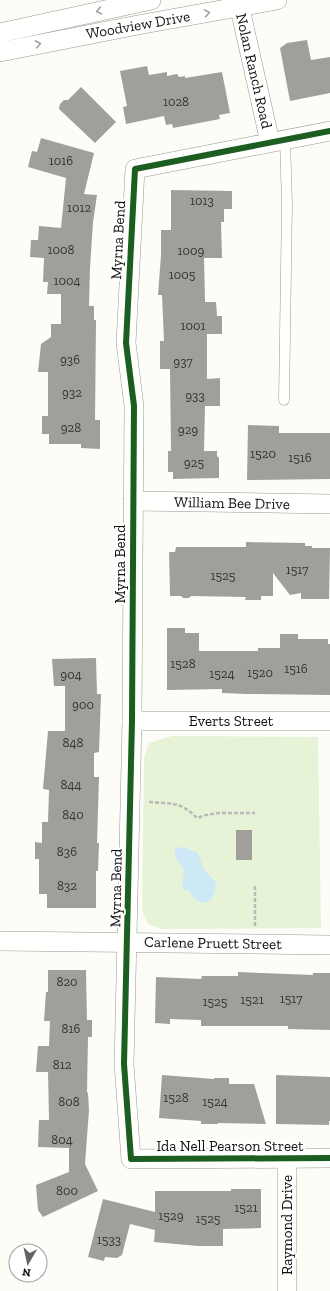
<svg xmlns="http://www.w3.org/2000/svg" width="330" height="1291" font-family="'Zilla Slab',serif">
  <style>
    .green { fill: #e7f3d7 }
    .water { fill: #cde8f7 }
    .building { fill: #a19f9c }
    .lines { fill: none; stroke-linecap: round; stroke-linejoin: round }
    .lane-casing { stroke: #979795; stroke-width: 11 }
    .street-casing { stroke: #979795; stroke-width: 20 }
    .path { stroke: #b9b9b8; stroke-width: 2.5; stroke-dasharray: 4 2; stroke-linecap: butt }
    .lane { stroke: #fffffe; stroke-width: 10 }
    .street { stroke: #fffffe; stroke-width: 19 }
    .cycleway-casing { stroke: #fff; stroke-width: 8 }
    .cycleway { stroke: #1b5e20; stroke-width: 6 }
    .oneway { stroke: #a0a09f }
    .labels { text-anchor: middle; stroke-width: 4; stroke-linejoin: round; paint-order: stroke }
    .number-label { font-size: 13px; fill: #353434 }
    .street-label { font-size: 15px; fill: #111; stroke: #fff }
  </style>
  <rect width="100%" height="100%" fill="#fdfcf7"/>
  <path class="green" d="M172,736L318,737L321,928L161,929L148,924L142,910L144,758L149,743Z"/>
  <path class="water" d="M181,847C187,847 190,850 197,852L200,858L203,868L216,883C215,892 215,897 206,903C198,901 193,900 190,891L184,889L182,885C182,880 184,875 184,871C183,861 173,862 175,849Z"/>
  <g class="building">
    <path d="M307,40L311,60L330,57V93L290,101L280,48L287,43Z"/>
    <path d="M147,66L149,75L167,72V76L177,74L179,77L185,76V78L222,72L230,113L219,115L220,119L173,128L172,124L166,125L164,116L126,124L123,107L127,106L120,71Z"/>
    <path d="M81,87L116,122L95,143L59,109L60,104L64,100H68Z"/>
    <path d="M41,138L94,153L84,194L97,195L93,222L90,268L89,306H94V320H96L95,420H100V449L81,448V444H49V434H42V416H48V372H38L41,344L51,337V324H61V294H47L48,282H43L44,258L30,257L31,240H38L39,226L61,228L66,178L28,167L32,151L37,152Z"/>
    <path d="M171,190L232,191V209H224V222H221L222,258H204L205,302H216L217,316H222V334H207V379L220,378V406H205L204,451H217V456L219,458V478L173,479V472H168V451H171L170,369H160V341H164L162,295H158L161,255V230H171Z"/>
    <path d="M248,425L279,426V433H330V479L247,480Z"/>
    <path d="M246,542L305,543V546H312V548H330L329,599H301V593L290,595L273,573V596H261V600H245L246,597L191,596L189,598H183L181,596H170L169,552H175L176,547H246Z"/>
    <path d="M167,628H185V633H199V651H258V648H280V634H298V639H328V644H330V695L246,694L222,693V689L167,690Z"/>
    <path d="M96,658L97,694H101L99,752L94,753V777H99L97,843H99L98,871H96V908H47V894H39V859H35V842L42,843V822H48L49,790L43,789L48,731H65V686H54L52,659Z"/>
    <rect x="236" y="830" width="16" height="30"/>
    <path d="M48,970H86L87,1020H92V1037H88L87,1092L88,1093L89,1110L85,1164L98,1191L43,1217L38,1210L36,1185L69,1172V1148L38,1147L39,1120H49L48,1072H36L38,1046H49L50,1021H44L46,992H48Z"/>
    <path d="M238,972L313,975V973H330V1030L288,1029V1026H201V1020L170,1019V1024L155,1023L156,977L201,979L202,976H238Z"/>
    <path d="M162,1075L214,1079V1078H229V1084H254L266,1124L218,1123V1124H201V1121L159,1118Z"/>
    <path d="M276,1075L330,1077V1121H329V1125L276,1124Z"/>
    <path d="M231,1189H261V1228L223,1229V1246H198L154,1242L155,1230L130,1224L122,1255L117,1258L105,1257L104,1261L88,1257L103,1199L155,1212V1191H231Z"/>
  </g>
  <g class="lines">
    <defs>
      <path id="lane" d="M284,400L287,204L285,139"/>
      <g id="street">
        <path d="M238,0L270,142"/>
        <path d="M0,33L151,0"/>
        <path d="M0,52L143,24L277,0"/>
        <path d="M330,131L135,169L126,343L134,406L132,721L124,1064L131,1159L330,1158"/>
        <path d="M133,501L330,504"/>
        <path d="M132,721H330"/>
        <path d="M0,941L330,945"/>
        <path d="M287,1158V1291"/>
      </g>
    </defs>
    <use href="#lane" class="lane-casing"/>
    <use href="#street" class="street-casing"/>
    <g class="path">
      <path d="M149,802C172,804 180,801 197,818L206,815L219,813H255"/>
      <path d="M255,886V927"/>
    </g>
    <use href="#lane" class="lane"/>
    <use href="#street" class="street"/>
    <defs>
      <path id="cycleway" d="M330,131L135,169L126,343L134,406L132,721L124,1064L131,1159L330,1158"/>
    </defs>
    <use href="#cycleway" class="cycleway-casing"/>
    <use href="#cycleway" class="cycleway"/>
  </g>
  <defs><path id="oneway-chevron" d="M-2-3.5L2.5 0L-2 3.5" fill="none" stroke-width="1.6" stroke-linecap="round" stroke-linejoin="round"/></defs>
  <g class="oneway">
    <use href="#oneway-chevron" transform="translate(99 11) rotate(168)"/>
    <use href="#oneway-chevron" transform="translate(207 13) rotate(-10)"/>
    <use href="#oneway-chevron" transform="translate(38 44) rotate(-11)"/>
  </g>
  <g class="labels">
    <g class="number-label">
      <text x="176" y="106">1028</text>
      <text x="61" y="165">1016</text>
      <text x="202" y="205">1013</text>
      <text x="79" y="212">1012</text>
      <text x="61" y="254">1008</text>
      <text x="191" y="255">1009</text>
      <text x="182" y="279">1005</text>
      <text x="67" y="285">1004</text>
      <text x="193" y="330">1001</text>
      <text x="70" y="364">936</text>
      <text x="183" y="366">937</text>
      <text x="72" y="397">932</text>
      <text x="195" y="400">933</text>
      <text x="71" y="432">928</text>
      <text x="188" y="434">929</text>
      <text x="263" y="458">1520</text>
      <text x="300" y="462">1516</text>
      <text x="194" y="467">925</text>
      <text x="297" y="574">1517</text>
      <text x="223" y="580">1525</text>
      <text x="183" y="668">1528</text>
      <text x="296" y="673">1516</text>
      <text x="260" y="677">1520</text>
      <text x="222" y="678">1524</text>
      <text x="71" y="679">904</text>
      <text x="83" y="709">900</text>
      <text x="73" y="747">848</text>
      <text x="71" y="789">844</text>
      <text x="73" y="819">840</text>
      <text x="67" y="856">836</text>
      <text x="67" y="890">832</text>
      <text x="67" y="986">820</text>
      <text x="291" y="1003">1517</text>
      <text x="252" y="1004">1521</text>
      <text x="215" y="1006">1525</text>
      <text x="71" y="1033">816</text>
      <text x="62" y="1069">812</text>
      <text x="176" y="1102">1528</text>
      <text x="69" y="1106">808</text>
      <text x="215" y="1106">1524</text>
      <text x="62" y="1144">804</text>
      <text x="67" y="1195">800</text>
      <text x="246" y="1212">1521</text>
      <text x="171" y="1220">1529</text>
      <text x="208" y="1223">1525</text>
      <text x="109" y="1244">1533</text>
    </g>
    <g class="street-label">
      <text transform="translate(138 25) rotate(-10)" y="5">Woodview Drive</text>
      <text transform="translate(254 71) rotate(77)" y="5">Nolan Ranch Road</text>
      <text transform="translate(118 240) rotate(-87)" y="5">Myrna Bend</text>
      <text transform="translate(232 503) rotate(1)" y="5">William Bee Drive</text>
      <text transform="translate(120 564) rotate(-90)" y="5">Myrna Bend</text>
      <text x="231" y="726">Everts Street</text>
      <text transform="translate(116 888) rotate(-89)" y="5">Myrna Bend</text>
      <text transform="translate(213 943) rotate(1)" y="5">Carlene Pruett Street</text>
      <text x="230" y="1151">Ida Nell Pearson Street</text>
      <text transform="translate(287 1225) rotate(-90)" y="5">Raymond Drive</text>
    </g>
  </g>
  <g transform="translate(28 1263) rotate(189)"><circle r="19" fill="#ffffff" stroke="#a0a0a0"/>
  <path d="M0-3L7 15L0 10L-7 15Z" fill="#646362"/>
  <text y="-6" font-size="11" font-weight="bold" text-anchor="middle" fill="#111111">N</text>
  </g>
</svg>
